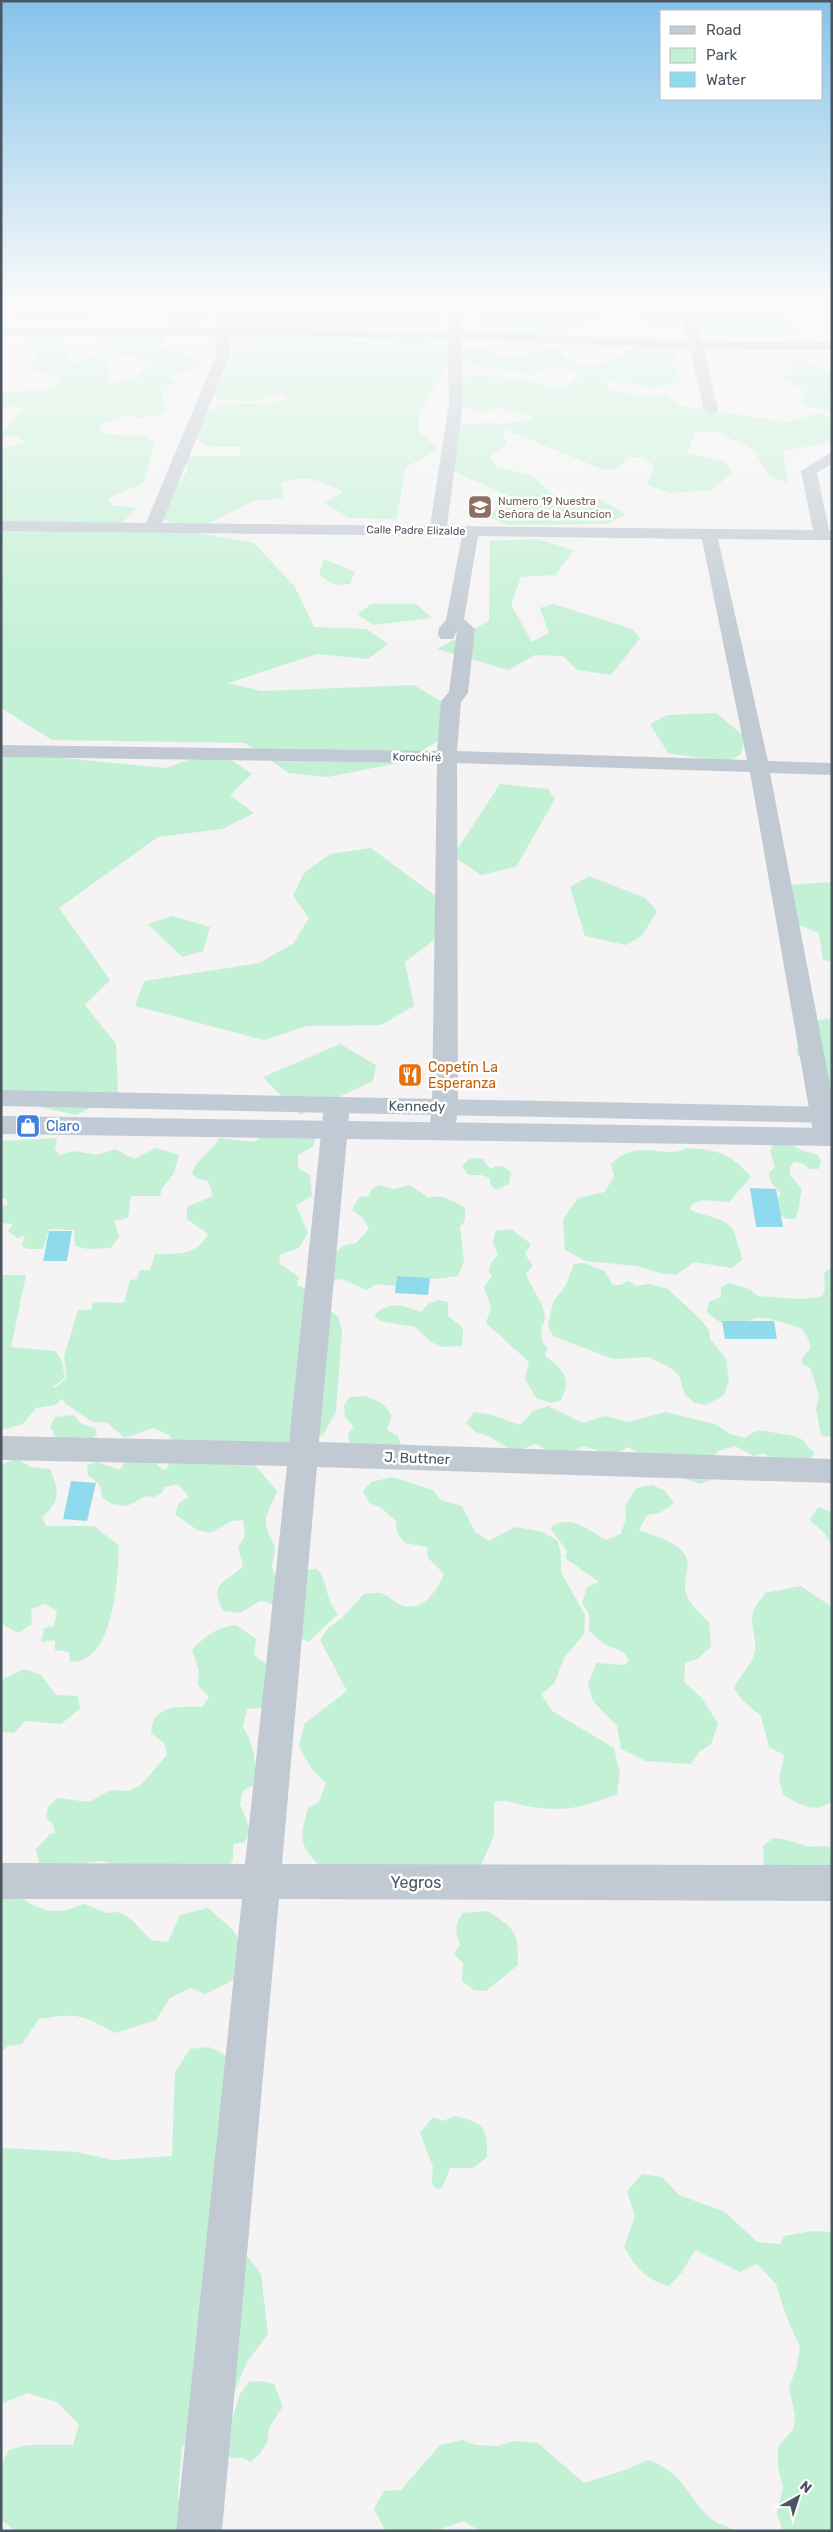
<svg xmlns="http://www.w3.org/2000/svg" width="833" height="2532" font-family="Rubik,sans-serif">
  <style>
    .green { fill: #c3f1d5 }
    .water { fill: #90daee }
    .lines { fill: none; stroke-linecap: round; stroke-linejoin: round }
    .street { fill: #c1cad2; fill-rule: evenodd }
    .secondary { fill: #c1cbd6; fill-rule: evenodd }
    .labels { text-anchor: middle; stroke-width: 5; stroke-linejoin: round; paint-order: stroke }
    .far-education-label { font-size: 11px; fill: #785e54; stroke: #fff; text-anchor: start }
    .far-street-label { font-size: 11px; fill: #4a5661; stroke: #fff }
    .food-label { font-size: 14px; fill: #c56008; stroke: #fff; text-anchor: start }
    .street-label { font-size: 14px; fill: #4a5661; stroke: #fff }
    .shop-label { font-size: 14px; fill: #366cbe; stroke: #fff; text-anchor: start }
    .near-street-label { font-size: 16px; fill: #4a5661; stroke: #fff }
  </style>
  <rect width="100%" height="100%" fill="#f5f3f3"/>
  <g class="green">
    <path d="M43,301H143L117,305L84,319L17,322L15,314Z"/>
    <path d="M144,301H202L212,319L191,329L169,324L168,314L147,309Z"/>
    <path d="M221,301H439L440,325L418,329L349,325L280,328L227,322L213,308Z"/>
    <path d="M492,301H669L682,324C656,337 641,318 620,304L601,318L529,338L509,337L477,322L471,308Z"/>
    <path d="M718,301L722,311H748L763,302L781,306L800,331C762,345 729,339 691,330L676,302Z"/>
    <path d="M23,336L61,338L72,364L92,357L108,362L109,383L134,379L154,361L112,352L101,342L113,336H164L161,346L206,364L169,378L177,382L162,392L166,413L142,418L129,415L98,426L103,434L147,437L154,443L144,483L108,498L112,505L137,508L123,522L52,530L192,532L254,543L295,587L314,627L366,629L388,644L368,659L317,654L228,683L261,691L414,685L452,708L443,738L403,762L328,777L289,773L245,743L52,740L1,708V449L26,442L15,436H1L23,407H1V392L45,390L62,380L30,368L36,352Z"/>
    <path d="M275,336L335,337L382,346L404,336L423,338L451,348L454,356L419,414V432L439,449L406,467L396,519L349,518L325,503L343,492C320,481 307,474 281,482L283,498L253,501L199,528L177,529L157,513L188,470L181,456H240V447H211L189,435L212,408L230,403L271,404L288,398L280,394L249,402L213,398L236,348Z"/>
    <path d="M633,344L682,346L671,361L682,381L656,388L606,381L608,388L635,395H665L682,406L786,422L820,413L832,419V442L783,451L788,483L769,476L753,449L717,432H695L687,454L725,461L732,474L710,490L670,493L646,485L655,467L643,457H628L617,469H602L502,428L507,444L489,458L497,467L533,476L552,495L600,499L626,514L607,524L507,525L491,518L502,493L444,467L455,427C483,418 506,429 535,418L501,408L480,412L462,407L452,379C489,370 526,381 562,389L579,375L561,364L534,375L474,365L460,357L467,346H485L505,358L558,348L571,362L593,366L619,358Z"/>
    <path d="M805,361L832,374V412L802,405L804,391L782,378L794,372L792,362Z"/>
    <path d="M538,539L574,550L555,575L521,577L511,605L532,642L549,633L540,608L553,604L632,629L640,638L611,675L577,670L563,656L535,655L508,670L437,649L489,621L490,541Z"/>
    <path d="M324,559L355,572L350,584L335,585L319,575Z"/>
    <path d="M371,604H416L432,618L373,625L358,614Z"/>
    <path d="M716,713L745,737L741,754L728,762L668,753L650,724L667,715Z"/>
    <path d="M216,750L252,774L230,795L254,813L222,829L158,837L59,908L110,980L85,1005L116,1044L118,1094L76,1115L1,1098V752L166,768Z"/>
    <path d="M500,784L548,789L555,799L516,867L481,875L453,856Z"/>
    <path d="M371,848L441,900L434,940L405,962L414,1006L381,1025L307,1026L264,1040L135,1006L144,981L259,963L293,944L309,918L293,896L304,873L330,854Z"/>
    <path d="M589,876L645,898L657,911L642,936L626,945L585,936L570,887Z"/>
    <path d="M832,882V962L823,960L819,933L776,915L787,885Z"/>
    <path d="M172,916L210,927L203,951L182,957L148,924Z"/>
    <path d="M832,1018V1086L814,1083L796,1051L806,1022Z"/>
    <path d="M340,1044L376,1065L373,1081L300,1115L263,1077Z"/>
    <path d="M272,1126L315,1133L314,1146L298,1155V1168L310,1175L312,1196L296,1205L308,1233L299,1248L281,1254L279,1263L299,1277L297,1285C317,1292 320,1305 338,1316L342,1331L336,1412L323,1435L296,1449H178L169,1435L153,1428L125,1438L106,1422H93L66,1404L62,1399L55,1405L36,1408L23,1424L1,1430V1275H26L11,1347L55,1351L61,1359L65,1377L53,1387L59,1394L54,1388L67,1378L64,1357L78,1310H91L93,1302L124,1303L130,1280L137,1279L140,1270H150L155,1254C177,1254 196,1256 208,1234L187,1219V1207L213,1196L208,1181L198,1179L192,1174C196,1159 212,1152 219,1138L255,1142Z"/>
    <path d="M57,1138L55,1149L60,1155L74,1151L97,1155L115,1149L134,1159L156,1148L179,1155L174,1173L162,1188L160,1196H131L128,1218L114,1221L119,1236L111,1248L88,1249L75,1246L74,1230L49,1229L43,1249H27L22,1246L25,1236L17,1238L8,1231L13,1224L1,1223V1208L8,1204L6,1198L1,1199V1141Z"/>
    <path d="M786,1142L801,1150L818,1155L821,1163L818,1169H810L802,1163L794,1162L790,1167V1175L802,1189C799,1199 800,1210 795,1219H787L776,1213L775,1204L781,1193L770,1181L769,1173L775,1166L770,1152L773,1143Z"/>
    <path d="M687,1148C718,1150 730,1153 751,1177L729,1202L703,1200L692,1204L690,1210C703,1216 724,1217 733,1229C735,1232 740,1253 743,1259L732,1268L694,1262L676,1275L660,1273L637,1266L586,1261L565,1250L563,1219L578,1198L605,1192L614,1176L611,1164C640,1136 662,1161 687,1148Z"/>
    <path d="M470,1158L483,1159L487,1166L492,1169L495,1166L504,1167L511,1173L509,1184L496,1190L490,1184V1178L481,1175H469L462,1166Z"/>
    <path d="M379,1185L394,1189L410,1185L429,1198C443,1194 453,1201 465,1208V1221L460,1227L464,1262L458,1276L436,1279L397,1276L396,1286L377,1284L366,1290L342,1279L327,1282L331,1257L343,1246L356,1243L369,1229L363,1218L352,1210L359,1197L369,1196L371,1190Z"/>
    <path d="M511,1229L531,1244L525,1254L533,1266L526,1273C530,1290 554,1312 541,1327L542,1341L547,1348L545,1356C563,1369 572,1378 561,1400L551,1403L536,1398L525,1379L529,1362L486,1323L491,1307L484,1287L492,1276L489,1271L492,1261L498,1255L493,1242L495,1231Z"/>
    <path d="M584,1263L604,1271L613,1285H621L629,1281L636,1286L649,1284L668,1289L700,1319L709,1330L710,1339L726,1359L729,1381L724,1395L706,1405L695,1403L685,1395L679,1375L669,1367L649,1357L613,1359L553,1336L548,1326L553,1302L566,1285L574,1264Z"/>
    <path d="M832,1266V1438L821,1435L816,1409L819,1395L810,1368L802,1364V1358L810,1349L809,1340L801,1328C788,1325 772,1318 759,1318C751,1318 748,1323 741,1325C730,1329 713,1320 707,1311L709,1302L721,1297V1287L730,1283L749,1289L758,1296L800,1299L821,1297L825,1289L824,1273Z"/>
    <path d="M438,1300L448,1302V1316L463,1328L462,1346L443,1347L431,1342L415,1327L380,1321L374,1315C391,1300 402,1305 421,1312L428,1304Z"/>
    <path d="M365,1396C378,1400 385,1404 392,1416L387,1430L398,1436L403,1452L350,1446L348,1434L354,1427L345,1417L344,1405L350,1397Z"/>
    <path d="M548,1406L583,1423L605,1416L629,1422L665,1412L715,1424L730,1434L745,1438C758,1426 766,1432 782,1434C789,1435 794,1435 801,1439C806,1443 810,1449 815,1454L807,1461L781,1464L764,1453L754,1456L735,1446L718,1451L712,1458V1479L701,1484L688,1480L628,1447C603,1463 606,1450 585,1447C577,1446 571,1455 563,1455C552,1456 545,1447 535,1444L515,1452L490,1437L476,1432L466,1423L474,1412L492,1415L520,1425L533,1411Z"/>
    <path d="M74,1415L80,1423L95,1428L97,1435L90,1440L75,1444L68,1437L56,1438L50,1427L55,1417Z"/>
    <path d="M151,1457L159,1467L165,1470L174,1458L253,1463L277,1491C274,1502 265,1512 266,1524C266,1532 272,1538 274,1545C277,1561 265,1566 280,1581L304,1570L317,1569C330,1585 323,1596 338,1614L308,1642C303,1639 297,1637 294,1633C281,1616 286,1605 260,1601L240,1613L224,1611C206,1583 227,1583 243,1566L238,1547L245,1536L243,1520L232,1521L210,1533L197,1530L175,1514L179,1503L189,1497L178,1484L164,1487L162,1493L154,1497L146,1496L127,1506L112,1504L102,1497L100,1485L88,1475L87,1465L97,1462L120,1470L124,1463Z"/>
    <path d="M17,1458L30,1467L50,1469C59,1491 61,1501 42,1517L46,1526H94L119,1546C118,1577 114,1665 70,1662L69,1652L55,1650V1640L41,1642L44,1628L54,1626L57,1611L45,1604L31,1609L32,1624L18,1633L4,1625L1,1626V1465Z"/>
    <path d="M392,1477L433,1490L441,1500L462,1506L475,1532L489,1541L515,1527L543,1532L558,1541L561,1555V1572L585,1615L584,1634L564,1658L554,1684L541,1694L552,1711L614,1748L620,1773L617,1794C586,1807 561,1813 527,1806C514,1804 507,1798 494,1802V1836L481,1865H319C297,1844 301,1835 308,1808L319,1802L326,1783L311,1768L299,1746L304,1724L347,1691L320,1640L328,1628L343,1617L364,1594C369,1594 375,1592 380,1593C386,1594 392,1600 397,1603C420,1616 436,1593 444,1574L428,1558L427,1547L405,1543L397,1533L396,1521L380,1507L369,1503L363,1491L371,1482Z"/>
    <path d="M652,1485L664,1490L674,1503L660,1513L647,1515L639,1530C655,1536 673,1540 684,1553C692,1563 684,1577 685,1588C687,1603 699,1612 709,1622L711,1647L697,1659L685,1663L684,1682L702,1698L718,1724L711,1744L699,1752L691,1764L646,1761L621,1749L617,1726L593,1701L588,1685L596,1663L624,1665L629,1660L623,1652L604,1644L589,1631V1614L582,1603L587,1587L599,1582L565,1558L567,1551L550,1528C569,1513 588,1530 606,1540L621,1534L626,1518L625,1506L636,1488Z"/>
    <path d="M818,1507L832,1512V1546L825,1534L810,1520Z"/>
    <path d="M801,1586L832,1607V1802C812,1814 802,1805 783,1795L779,1779L784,1755L769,1747L761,1716L742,1700L734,1688C739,1676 751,1666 754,1655C759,1641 749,1627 753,1613C754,1606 762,1599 765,1593Z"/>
    <path d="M236,1625L256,1639L254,1655L271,1667L268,1707L247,1709L243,1727C254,1745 258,1765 253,1785L243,1791L240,1804L250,1830L245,1842L233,1844V1860L224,1872L202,1870L187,1863L129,1874L104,1861L40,1867L36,1849L50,1834L55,1833L53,1824L46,1818L48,1807L57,1798L89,1802L111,1790L129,1791L141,1785L167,1755L164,1743L151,1733C153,1703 180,1707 202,1707L209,1697L198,1685L199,1671L192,1650C206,1635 216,1628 236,1625Z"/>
    <path d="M24,1669L41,1675L56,1695L78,1696L80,1709L61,1724L25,1721L14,1733L1,1732V1680Z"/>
    <path d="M773,1838C786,1839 794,1842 806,1846C814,1848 821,1845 830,1847L832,1881L764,1867L763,1846Z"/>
    <path d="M1,1892C39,1901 40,1922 84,1904L107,1913L119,1912L132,1920L151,1940L168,1942L180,1915L208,1908L232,1929L246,1951L242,1972L230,1982L205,1994L191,1988L170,1998L156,2020L115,2033C82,2014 77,2013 39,2019L22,2044L8,2046L1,2052Z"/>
    <path d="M488,1911C516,1930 518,1931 518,1965L486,1991L474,1990L462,1981L463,1963L454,1954L460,1945C455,1932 454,1925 463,1913Z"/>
    <path d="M209,2047L229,2057L245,2253L261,2274L268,2334L247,2362L225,2414L182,2446L178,2496L184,2531H16L1,2520V2465L9,2450L27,2445H73L79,2425L57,2402L27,2393L1,2404V2148L77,2152L113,2160L172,2156L175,2072L190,2049Z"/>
    <path d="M454,2116C483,2122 488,2127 487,2157L473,2168H450L442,2188L436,2189L432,2184L433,2167L420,2133L433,2117L443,2121Z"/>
    <path d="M642,2174L662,2177L679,2195L725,2212L757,2242L780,2244L784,2236L812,2231L832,2232V2531H783L777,2513L783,2488L778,2467V2447L794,2428L795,2416L789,2386L796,2370L800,2347L785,2313L776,2284L757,2264L740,2272L695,2250L682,2272L669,2286C644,2279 637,2268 624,2247L635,2216L627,2191Z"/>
    <path d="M260,2381L274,2384L283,2406L269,2428L267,2443L258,2456L250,2462L243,2458H231L223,2449L240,2394L249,2382Z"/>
    <path d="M463,2440L475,2445L497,2446L515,2441L538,2443L584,2483L625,2470L648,2460C687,2475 684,2494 710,2518C716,2524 727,2525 734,2531H480L464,2521L435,2531L385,2530L374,2509L384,2491L401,2490L440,2445Z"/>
  </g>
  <g class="water">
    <path d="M750,1188L776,1189L783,1227H756Z"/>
    <path d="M49,1231H72L67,1261H43Z"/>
    <path d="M397,1276L430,1278L428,1295L395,1293Z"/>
    <path d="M722,1321H774L777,1339H725Z"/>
    <path d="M71,1481L96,1483L87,1521L63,1519Z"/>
  </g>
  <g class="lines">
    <g class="street">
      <path d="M221,301H235L229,328L447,331L446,301H460L461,331L688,341L679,301H693L702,341L832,342V350L704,349L718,411L711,415L704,411L690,349L461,339L463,403L447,526L813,530L801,471L832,452V464L817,473L829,530H832V540L718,539L768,761L832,763V775L770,773L832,1095V1144L818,1143L814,1137L750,772L457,763L458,1107L455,1131L451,1137L442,1140L433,1137L429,1131L432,1107L437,763L1,757V745L437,751L441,701L449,692L457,631L453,639H441L438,635L439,628L446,620L462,536L1,531V521L146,523L217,353L215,336H1V328H215ZM228,336L447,339L449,403L430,526L162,523L231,353ZM478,536L702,539L747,760L457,751L461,702L468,693L475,629L464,619Z"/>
      <path d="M337,1097L346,1099L350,1105L319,1442L832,1459V1483L317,1467L282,1864L832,1865V1901L279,1899L222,2531H176L242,1899H1V1863L245,1864L287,1466L1,1460V1436L289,1442L324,1105L328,1099Z"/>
    </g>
    <g class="secondary">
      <path d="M1,1090L832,1107V1123L1,1106Z"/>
      <path d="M1,1116L832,1128V1146L1,1134Z"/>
    </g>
  </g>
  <linearGradient id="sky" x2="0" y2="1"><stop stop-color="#85c3ea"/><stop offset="0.46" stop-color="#fafafa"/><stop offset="1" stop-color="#fafafa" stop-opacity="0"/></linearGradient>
  <rect width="833" height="656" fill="url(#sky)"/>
  <defs>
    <symbol id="school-square" viewBox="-11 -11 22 22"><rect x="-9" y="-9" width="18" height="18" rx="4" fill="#8d6e63" stroke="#fff"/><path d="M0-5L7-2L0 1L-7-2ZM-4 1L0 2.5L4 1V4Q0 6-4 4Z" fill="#fff"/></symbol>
    <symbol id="restaurant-square" viewBox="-11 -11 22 22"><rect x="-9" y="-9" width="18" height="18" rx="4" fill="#e8710a" stroke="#fff"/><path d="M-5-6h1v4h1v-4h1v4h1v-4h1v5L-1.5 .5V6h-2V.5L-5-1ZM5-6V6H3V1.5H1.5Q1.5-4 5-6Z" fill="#fff"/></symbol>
    <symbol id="shop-square" viewBox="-11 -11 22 22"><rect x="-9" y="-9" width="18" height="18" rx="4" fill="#3f7fe0" stroke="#fff"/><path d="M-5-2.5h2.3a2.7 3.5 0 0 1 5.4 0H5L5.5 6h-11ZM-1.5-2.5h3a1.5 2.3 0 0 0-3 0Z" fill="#fff"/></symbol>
  </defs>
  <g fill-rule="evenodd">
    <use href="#school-square" x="466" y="493" width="28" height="28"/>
    <use href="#restaurant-square" x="396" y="1061" width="28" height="28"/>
    <use href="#shop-square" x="14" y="1112" width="28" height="28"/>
  </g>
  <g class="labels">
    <g class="far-education-label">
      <text x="498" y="505">Numero 19 Nuestra<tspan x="498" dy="13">Señora de la Asuncion</tspan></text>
    </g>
    <g class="far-street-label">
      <text transform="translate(416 530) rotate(1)" y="4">Calle Padre Elizalde</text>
      <text transform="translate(417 757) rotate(1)" y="4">Korochiré</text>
    </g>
    <g class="food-label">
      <text x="428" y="1072">Copetín La<tspan x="428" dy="16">Esperanza</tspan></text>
    </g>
    <g class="street-label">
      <text transform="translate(417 1106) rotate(1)" y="5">Kennedy</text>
      <text transform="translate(417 1458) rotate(2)" y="5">J. Buttner</text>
    </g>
    <g class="shop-label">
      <text x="46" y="1131">Claro</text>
    </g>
    <g class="near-street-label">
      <text x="416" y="1888">Yegros</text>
    </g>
  </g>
  <rect width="833" height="2532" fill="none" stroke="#4a5661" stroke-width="5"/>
  <rect x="660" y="10" width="162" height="90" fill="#ffffff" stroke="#b7bbc0"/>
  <rect x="670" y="26" width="25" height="8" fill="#c1cbd6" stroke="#b7bbc0"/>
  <text x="706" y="35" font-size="15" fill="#4a5661">Road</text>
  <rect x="670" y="48" width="25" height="15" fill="#c3f1d5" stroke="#b7bbc0"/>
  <text x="706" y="60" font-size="15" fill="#4a5661">Park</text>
  <rect x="670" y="72" width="25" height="15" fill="#90daee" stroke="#b7bbc0"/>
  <text x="706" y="85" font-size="15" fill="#4a5661">Water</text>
  <g transform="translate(798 2497) rotate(39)" stroke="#ffffff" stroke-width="4" paint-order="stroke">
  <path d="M0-4L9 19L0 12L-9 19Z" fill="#4a5661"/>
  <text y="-8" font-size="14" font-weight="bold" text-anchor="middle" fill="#4a5661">N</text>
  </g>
</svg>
